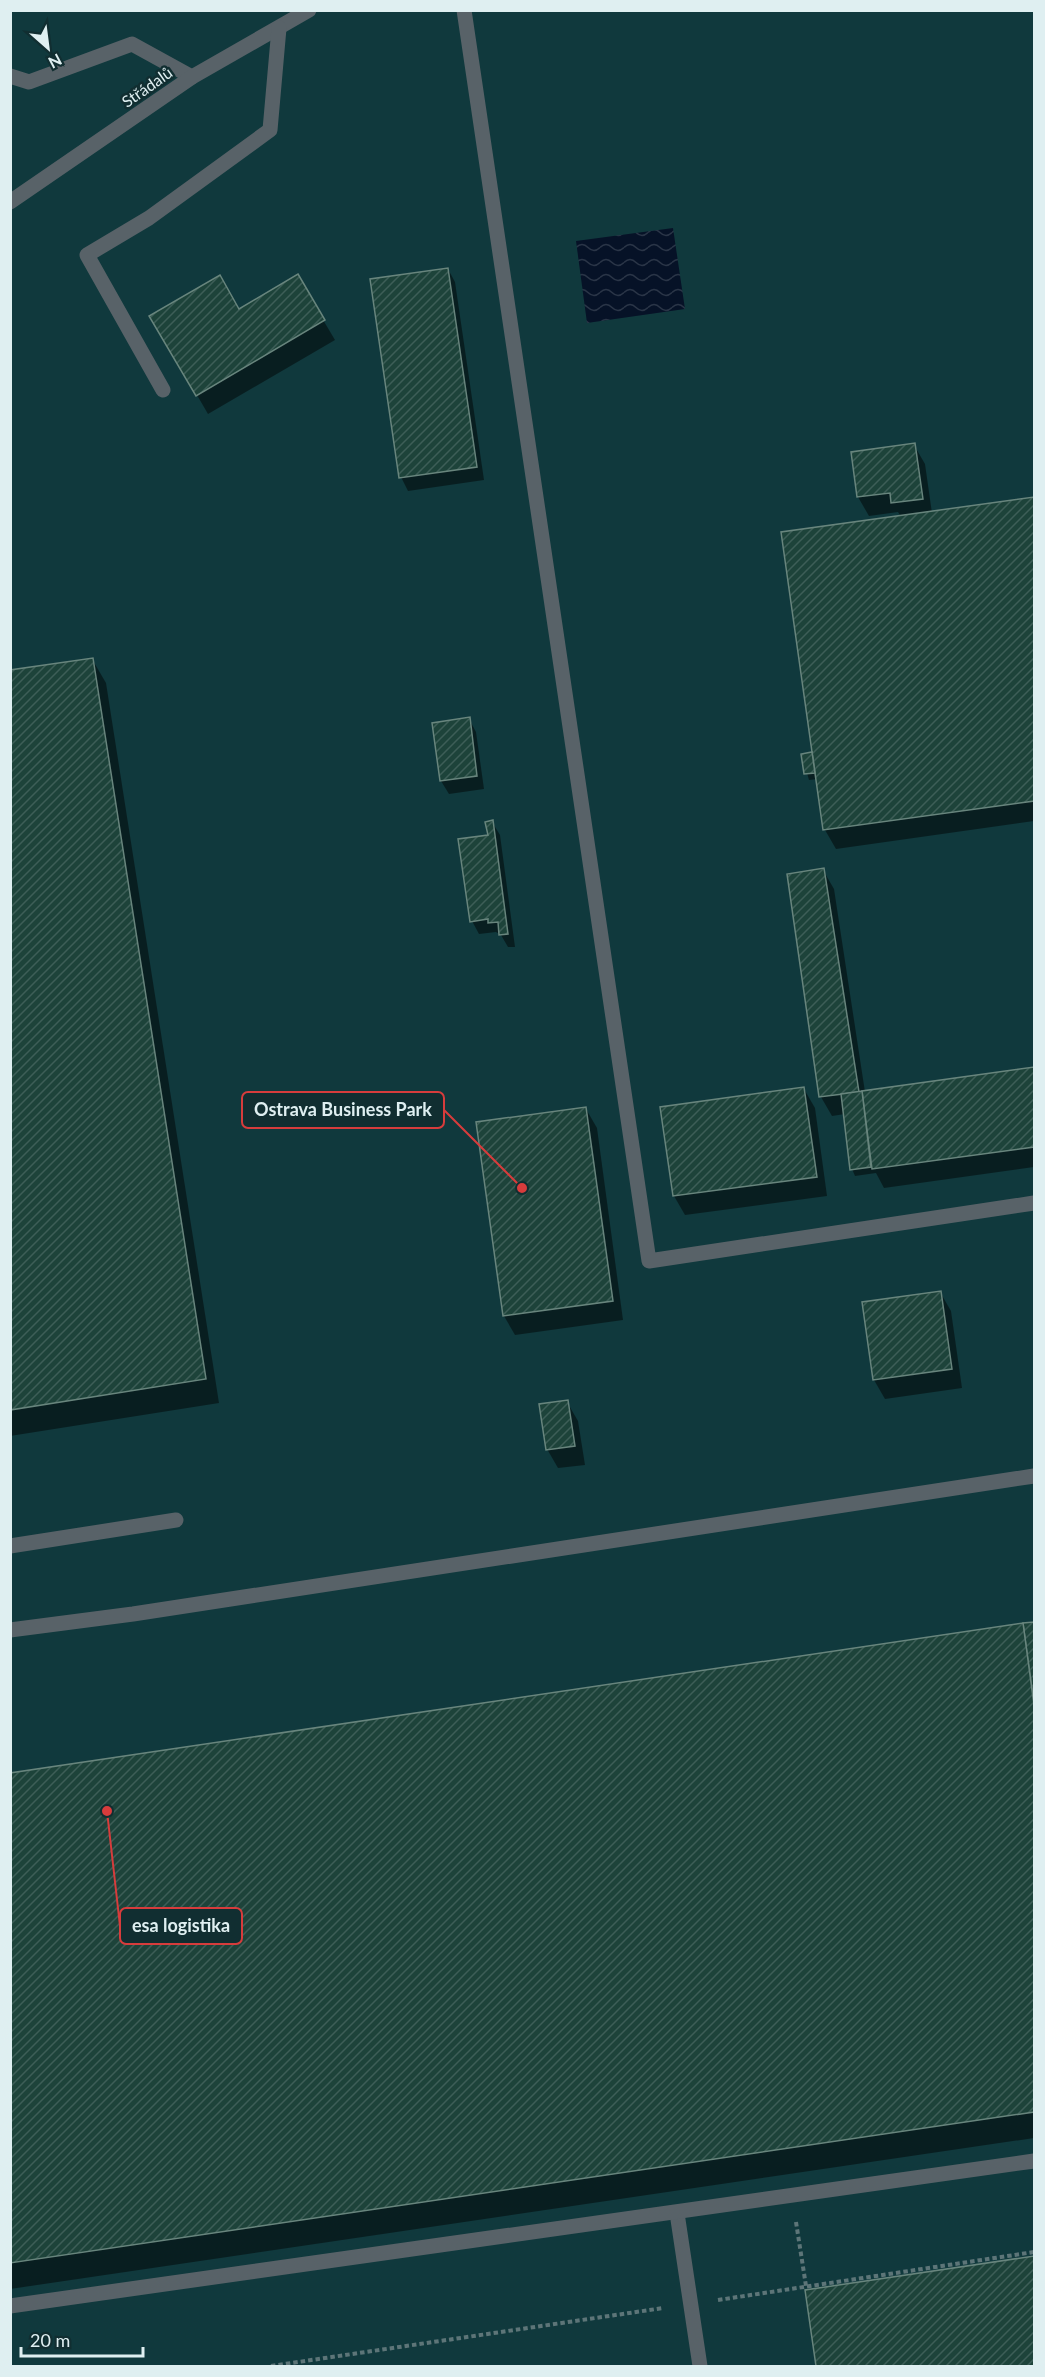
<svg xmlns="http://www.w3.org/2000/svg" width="1045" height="2377" font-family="Lato,sans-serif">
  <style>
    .built { fill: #10393d }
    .water { fill: url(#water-waves) }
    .shadow { fill: #0007 }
    .building { fill: url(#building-hatch); stroke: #68857d; stroke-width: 1.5 }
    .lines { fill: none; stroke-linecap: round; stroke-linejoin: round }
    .path { stroke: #5d7578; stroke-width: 4; stroke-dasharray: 4.5 3; stroke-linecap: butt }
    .minor { stroke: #586268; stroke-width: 15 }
    .labels { text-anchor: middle; stroke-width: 5; stroke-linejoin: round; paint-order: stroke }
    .street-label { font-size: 16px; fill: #dfeff1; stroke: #112e31 }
    .leader { fill: none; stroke: #d73c3c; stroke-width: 2 }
    .callout-dot { fill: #d73c3c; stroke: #112e31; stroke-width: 2 }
    .callout { fill: #112e31; stroke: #d73c3c; stroke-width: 2 }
    .callout-label { font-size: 18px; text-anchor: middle; font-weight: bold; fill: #dfeff1 }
  </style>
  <defs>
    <pattern id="water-waves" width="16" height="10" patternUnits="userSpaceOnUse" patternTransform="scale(1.5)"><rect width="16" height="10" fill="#061227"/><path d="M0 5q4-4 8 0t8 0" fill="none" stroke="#2a3547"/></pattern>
    <pattern id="building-hatch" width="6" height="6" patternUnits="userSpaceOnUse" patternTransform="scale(1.5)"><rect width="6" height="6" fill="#1d433a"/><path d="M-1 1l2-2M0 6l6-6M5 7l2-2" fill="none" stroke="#3d5e57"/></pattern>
  </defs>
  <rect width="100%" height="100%" fill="#112e31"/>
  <rect class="built" x="11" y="11" width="1023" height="2355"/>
  <path class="water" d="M673,228L685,309L587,323L576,241Z"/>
  <g class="shadow">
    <path d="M448,269L455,282L484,480L408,491L401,477Z"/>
    <path d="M297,276L335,340L208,414L151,316L239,311Z"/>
    <path d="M914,445L925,464L932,513L1034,498V821L836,849L825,830L818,779L809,780L802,755L814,753L901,517L898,512L869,516L858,497Z"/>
    <path d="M92,659L106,683L219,1403L10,1436V671Z"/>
    <path d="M469,719L476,732L484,789L449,794L441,781Z"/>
    <path d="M492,822L500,835L515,947H508L501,935L496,932L479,934L472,921Z"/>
    <path d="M823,870L834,889L865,1092L1034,1069V1167L884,1188L876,1173L855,1176L852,1169L845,1114L832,1116L821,1097Z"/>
    <path d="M804,1089L815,1108L827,1196L685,1215L674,1196L662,1108Z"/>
    <path d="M586,1109L597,1128L623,1320L515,1335L504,1316L478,1123Z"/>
    <path d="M940,1292L951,1311L962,1388L885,1399L874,1380L863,1303Z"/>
    <path d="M567,1402L578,1421L585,1465L558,1468L547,1449Z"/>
    <path d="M1034,1623V2138L10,2289V1775Z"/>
    <path d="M1034,2257V2366H817L806,2292Z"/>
  </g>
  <g class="building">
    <path d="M448,268L477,467L399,478L370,279Z"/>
    <path d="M298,274L325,320L196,396L149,316L220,275L239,309Z"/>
    <path d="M915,443L923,499L891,503L890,493L857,497L851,452Z"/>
    <path d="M1034,497V801L823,830L781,532Z"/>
    <path d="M93,658L206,1379L10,1410V670Z"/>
    <path d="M470,717L477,776L440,781L432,723Z"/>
    <path d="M812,752L815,773L804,774L801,754Z"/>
    <path d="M493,820L508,934L499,935L498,922L488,923V919L470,922L458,839L488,835L485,822Z"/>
    <path d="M824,868L859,1092L819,1097L787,874Z"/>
    <path d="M1034,1067V1147L872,1169L862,1091Z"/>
    <path d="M804,1087L817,1177L673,1196L660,1107Z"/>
    <path d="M862,1091L871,1167L850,1170L841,1094Z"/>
    <path d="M586,1107L613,1301L503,1316L476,1122Z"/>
    <path d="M941,1291L952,1369L873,1380L862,1302Z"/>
    <path d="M568,1400L575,1446L546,1450L539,1404Z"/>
    <path d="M1034,1622V1705L1023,1623Z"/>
    <path d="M1023,1623L1034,1705V2112L10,2263V1773Z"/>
    <path d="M1034,2256V2366H816L805,2290Z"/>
  </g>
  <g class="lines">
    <g class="path">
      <path d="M796,2222L806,2286"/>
      <path d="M718,2300L1034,2252"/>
      <path d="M271,2366L663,2308"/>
    </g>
    <g class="minor">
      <path d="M464,10L649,1261L1034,1203"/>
      <path d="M10,76L29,82L132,44L192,77"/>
      <path d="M10,202L192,77L309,10"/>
      <path d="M163,390L87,255L149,218L270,130L279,28"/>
      <path d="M10,1546L176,1520"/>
      <path d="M10,1630L133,1614L1034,1476"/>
      <path d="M677,2213L700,2366"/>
      <path d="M10,2306L1034,2161"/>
    </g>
  </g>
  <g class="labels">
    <g class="street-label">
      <text transform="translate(147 87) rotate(-35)" y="6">Střádalů</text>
    </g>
  </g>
  <path class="leader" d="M522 1188L444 1110M107 1811L120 1926"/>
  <g class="callout-dot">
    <circle cx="522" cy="1188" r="6"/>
    <circle cx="107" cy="1811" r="6"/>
  </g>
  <g class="callout">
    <rect x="242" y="1092" width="202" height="36" rx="6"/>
    <rect x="120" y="1908" width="122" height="36" rx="6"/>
  </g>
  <g class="callout-label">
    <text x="343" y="1116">Ostrava Business Park</text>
    <text x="181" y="1932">esa logistika</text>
  </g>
  <rect width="1045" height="2377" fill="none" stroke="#dfeff1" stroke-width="24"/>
  <g transform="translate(48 48) rotate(152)" stroke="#112e31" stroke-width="4.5" paint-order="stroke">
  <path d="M0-4.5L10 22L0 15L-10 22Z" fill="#dfeff1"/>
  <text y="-9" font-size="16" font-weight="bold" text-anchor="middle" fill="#dfeff1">N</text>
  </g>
  <path d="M21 2347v9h122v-9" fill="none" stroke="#dfeff1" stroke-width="3"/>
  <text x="30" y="2347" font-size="18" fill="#dfeff1" stroke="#112e31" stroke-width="4.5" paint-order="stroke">20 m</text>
</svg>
